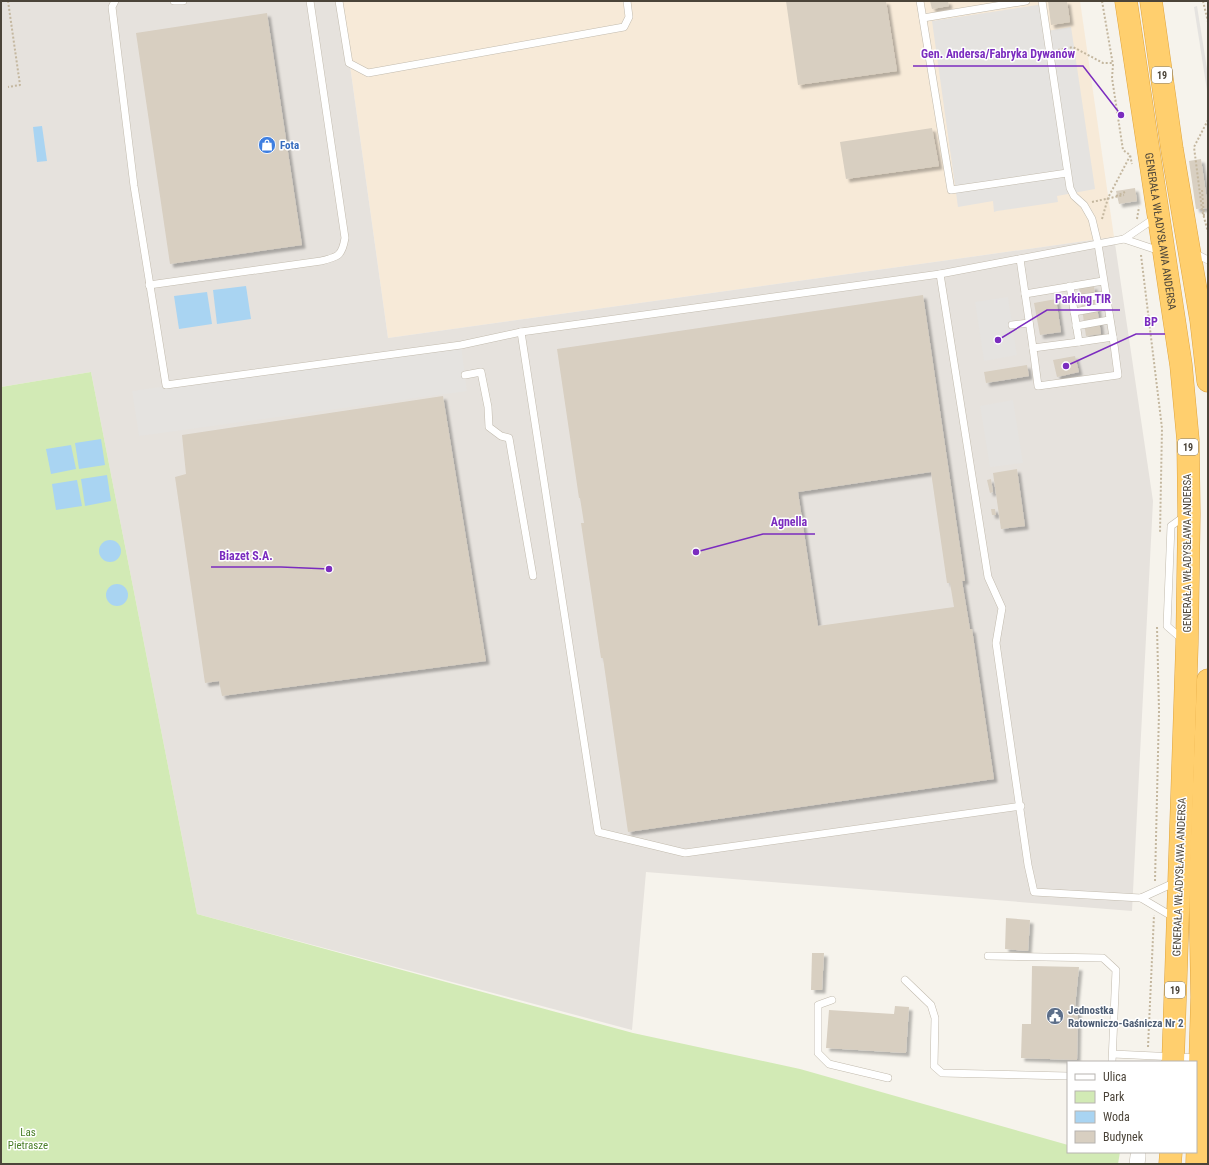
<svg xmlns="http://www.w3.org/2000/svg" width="1209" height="1165" font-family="'Roboto Condensed',sans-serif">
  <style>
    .commercial { fill: #f7ead8 }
    .industrial { fill: #e6e2dd }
    .green { fill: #d2eab5 }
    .parking { fill: #e5e3e0 }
    .water { fill: #a9d4f2 }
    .building { fill: #d8cfc1; fill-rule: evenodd; filter: url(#shadow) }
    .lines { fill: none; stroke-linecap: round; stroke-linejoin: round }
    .lane-casing { stroke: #c2bbae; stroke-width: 8 }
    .street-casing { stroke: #c2bbae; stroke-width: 16 }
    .highway-casing { stroke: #e0a43c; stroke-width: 23 }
    .path { stroke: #c4b79f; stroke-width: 2; stroke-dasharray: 2 2; stroke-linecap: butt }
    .lane { stroke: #fff; stroke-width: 7 }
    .street { stroke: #fff; stroke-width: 15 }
    .highway { stroke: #ffcf6e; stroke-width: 22 }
    .labels { text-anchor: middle; stroke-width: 3; stroke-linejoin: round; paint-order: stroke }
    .shield { fill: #fff; stroke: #817c74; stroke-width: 1 }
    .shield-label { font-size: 10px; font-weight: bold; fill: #4b4439 }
    .shop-label { font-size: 11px; font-weight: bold; fill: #366cbe; stroke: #fff; text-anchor: start }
    .street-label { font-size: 11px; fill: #4b4439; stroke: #fff }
    .service-label { font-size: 11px; font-weight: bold; fill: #4e5e75; stroke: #fff; text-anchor: start }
    .park-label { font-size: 11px; fill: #4a7f2a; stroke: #fff }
    .leader { fill: none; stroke: #7b2cbf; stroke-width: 1.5 }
    .callout-dot { fill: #7b2cbf; stroke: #fff; stroke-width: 1.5 }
    .callout-label { font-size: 12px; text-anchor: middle; font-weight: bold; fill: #7b2cbf; stroke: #fff; stroke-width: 3; stroke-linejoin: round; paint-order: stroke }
  </style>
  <defs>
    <filter id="shadow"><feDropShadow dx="3.5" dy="3.5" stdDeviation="1" flood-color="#0004"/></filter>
  </defs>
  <rect width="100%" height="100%" fill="#f6f3ec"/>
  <path class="commercial" d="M341,1H1080L1114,237L388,338Z"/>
  <path class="industrial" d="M1,1H341L388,338L1114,237L1153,501L1132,911L646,872L632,1030L197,914L91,372L1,387Z"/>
  <path class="green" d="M91,372L197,914L633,1033L800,1069L1068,1145V1152H1120L1118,1164H1V387Z"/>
  <g class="parking">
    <path d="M1044,4L1047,31L1071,27L1095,189L1057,196L1058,202L997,211L994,212L993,201L958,207L932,21Z"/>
    <path d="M1197,6L1208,75V97L1194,7Z"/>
    <path d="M1008,297L1017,355L984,361L975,302Z"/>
    <path d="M461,345L467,391L139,436L132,391Z"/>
    <path d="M1013,400L1023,463L990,467L980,406Z"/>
  </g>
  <g class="water">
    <path d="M42,126L47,161L37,162L33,127Z"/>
    <path d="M246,286L251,319L217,324L213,290Z"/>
    <path d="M207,292L212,324L179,329L174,296Z"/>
    <path d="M101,439L105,465L79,469L75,443Z"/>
    <path d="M71,445L76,469L51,474L46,449Z"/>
    <path d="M107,475L111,501L85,506L81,479Z"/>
    <path d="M77,480L82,506L56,510L52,484Z"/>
    <circle cx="110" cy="551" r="11"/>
    <circle cx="117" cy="595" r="11"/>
  </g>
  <g class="building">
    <path d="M786,1H886L897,71L798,85Z"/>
    <path d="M930,1H948L949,6L932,9Z"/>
    <path d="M1048,1H1067L1070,22L1051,25Z"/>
    <path d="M267,13L302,245L170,264L136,33Z"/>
    <path d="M932,128L939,166L846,179L840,142Z"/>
    <path d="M1201,159L1208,208L1196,209L1189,161Z"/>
    <path d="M1135,188L1137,201L1119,204L1116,191Z"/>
    <path d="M1094,286L1101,334L1086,336L1079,288Z"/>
    <path d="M923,295L965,581H962L970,629H972L994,779L628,832L603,658H601L581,523H584L580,498H579L557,349ZM931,472L947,583H950L954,607L818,626L798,492Z"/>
    <path d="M1056,299L1061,332L1040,335L1034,303Z"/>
    <path d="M1075,356L1079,372L1057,377L1053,360Z"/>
    <path d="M1027,365L1029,376L986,383L984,372Z"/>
    <path d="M443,396L486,661L222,696L219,681L205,683L175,477L186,474L182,435Z"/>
    <path d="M1017,469L1025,526L1001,529L993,473Z"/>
    <path d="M991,479L993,492L990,493L987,480Z"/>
    <path d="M991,509H995L996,515H992Z"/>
    <path d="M1006,918L1030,920L1028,951L1005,949Z"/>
    <path d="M812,953H824L822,990H811Z"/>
    <path d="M1032,966L1079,967L1075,1007H1078L1077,1060L1021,1058L1022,1024H1031Z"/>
    <path d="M895,1006L909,1007L906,1053L826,1048L829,1010L894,1014Z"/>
  </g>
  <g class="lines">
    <defs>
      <g id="lane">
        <path d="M115,1L112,7L134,186L166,385L461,345L521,332L940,274L1124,239L1155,218"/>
        <path d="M174,1H183"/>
        <path d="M339,1L349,63L368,73L624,27L629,17L627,1"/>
        <path d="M920,1L951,190L1067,173"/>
        <path d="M1042,1L1070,188L1074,196L1084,205L1092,219L1098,244L1113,337L1079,342L1070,286"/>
        <path d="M923,18L1026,1"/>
        <path d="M1124,239L1160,251"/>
        <path d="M1194,253L1208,260"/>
        <path d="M1020,259L1033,348"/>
        <path d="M940,274L988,577L1002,608L996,643L1028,865L1034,892L1141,898L1176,882"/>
        <path d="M149,285L321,261C338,257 342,256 345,238L310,1"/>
        <path d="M1025,294L1103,281"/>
        <path d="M1072,299L1105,295"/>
        <path d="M1074,312L1107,306"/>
        <path d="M1012,325L1029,323"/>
        <path d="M1076,326L1109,320"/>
        <path d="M521,332L598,832L685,853L1021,806"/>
        <path d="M1079,342L1033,348L1038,386L1118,375L1113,337"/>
        <path d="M465,375L481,372L488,407L489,427L501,436L509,438L533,576"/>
        <path d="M1182,639L1167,626L1171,526L1185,516"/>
        <path d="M1141,898L1175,918"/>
        <path d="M988,956L1103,958L1116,970L1112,1062"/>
        <path d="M905,980L931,1005L935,1018L934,1066L942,1073L1068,1076"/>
        <path d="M832,1000L818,1005V1053L829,1064L888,1078"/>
        <path d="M1113,1054L1198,1058"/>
      </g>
      <path id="street" d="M1137,1164L1138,1156"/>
      <g id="highway">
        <path id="s1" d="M1126,1L1181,365L1188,440L1189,514L1187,644L1173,1062"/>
        <path d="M1151,1L1172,149L1201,320L1208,381"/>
        <path d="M1170,1164L1171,1152"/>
        <path d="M1197,1164L1202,997L1200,888L1208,680"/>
      </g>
    </defs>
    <use href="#lane" class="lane-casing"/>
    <use href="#street" class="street-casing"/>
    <use href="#highway" class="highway-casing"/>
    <g class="path">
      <path d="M8,1L20,85L8,87"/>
      <path d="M1102,1L1113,65L1112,78L1123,150L1130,155L1132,164"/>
      <path d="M1203,1L1208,22"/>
      <path d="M1058,50L1073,47L1103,63H1113"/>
      <path d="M1208,120L1194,147L1202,210L1208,232"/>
      <path d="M1202,190L1204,216"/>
      <path d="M1116,196L1125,192"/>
      <path d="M1092,202L1124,195"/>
      <path d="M1102,219L1108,198L1130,156"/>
      <path d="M1137,219L1139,207"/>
      <path d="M1141,255L1162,428L1160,533"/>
      <path d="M1155,881L1159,711L1157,627"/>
      <path d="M1148,1047L1154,915"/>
    </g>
    <use href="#lane" class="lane"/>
    <use href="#street" class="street"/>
    <use href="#highway" class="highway"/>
  </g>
  <defs>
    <symbol id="shop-disc" viewBox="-11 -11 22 22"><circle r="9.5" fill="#3f7fe0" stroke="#fff"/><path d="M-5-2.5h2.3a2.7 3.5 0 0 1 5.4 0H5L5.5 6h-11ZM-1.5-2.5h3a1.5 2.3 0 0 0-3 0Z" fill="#fff"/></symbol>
    <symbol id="civic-disc" viewBox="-11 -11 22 22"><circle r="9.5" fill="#5c6f8a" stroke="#fff"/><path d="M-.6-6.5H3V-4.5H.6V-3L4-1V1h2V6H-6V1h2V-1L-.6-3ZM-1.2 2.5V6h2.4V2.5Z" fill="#fff"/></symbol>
  </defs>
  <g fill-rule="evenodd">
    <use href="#shop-disc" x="257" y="135" width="20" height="20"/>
    <use href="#civic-disc" x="1045" y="1006" width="20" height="20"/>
  </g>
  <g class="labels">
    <g class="shield">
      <rect x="1152" y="67" width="20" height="16" rx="3"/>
      <rect x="1178" y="439" width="20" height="16" rx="3"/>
      <rect x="1165" y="982" width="20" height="16" rx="3"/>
    </g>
    <g class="shield-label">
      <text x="1162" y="79">19</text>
      <text x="1188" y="451">19</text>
      <text x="1175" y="994">19</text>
    </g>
    <g class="shop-label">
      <text x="280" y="149">Fota</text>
    </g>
    <g class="street-label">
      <text dy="4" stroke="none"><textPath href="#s1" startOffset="233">GENERAŁA WŁADYSŁAWA ANDERSA</textPath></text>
      <text transform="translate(1187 553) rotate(-90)" y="4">GENERAŁA WŁADYSŁAWA ANDERSA</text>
      <text transform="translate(1179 877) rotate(-88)" y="4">GENERAŁA WŁADYSŁAWA ANDERSA</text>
    </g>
    <g class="service-label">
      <text x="1068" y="1014">Jednostka<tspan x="1068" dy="13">Ratowniczo-Gaśnicza Nr 2</tspan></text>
    </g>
    <g class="park-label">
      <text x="28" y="1136">Las<tspan x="28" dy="13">Pietrasze</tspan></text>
    </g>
  </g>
  <path class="leader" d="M1121 115L1083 66H913M998 340L1047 310H1120M1066 366L1136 334H1165M696 552L763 534H815M329 569L281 567H211"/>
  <g class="callout-dot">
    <circle cx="1121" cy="115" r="4"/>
    <circle cx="998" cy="340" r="4"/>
    <circle cx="1066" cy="366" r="4"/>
    <circle cx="696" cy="552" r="4"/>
    <circle cx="329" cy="569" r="4"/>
  </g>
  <g class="callout-label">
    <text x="998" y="58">Gen. Andersa/Fabryka Dywanów</text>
    <text x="1083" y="303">Parking TIR</text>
    <text x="1151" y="326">BP</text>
    <text x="789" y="526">Agnella</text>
    <text x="246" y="560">Biazet S.A.</text>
  </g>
  <rect width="1209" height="1165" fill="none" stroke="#4b4439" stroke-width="4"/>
  <rect x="1067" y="1061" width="130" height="92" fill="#ffffff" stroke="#b7b4b0"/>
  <rect x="1075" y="1074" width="20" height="6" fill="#ffffff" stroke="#b7b4b0"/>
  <text x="1103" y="1081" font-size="12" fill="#4b4439">Ulica</text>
  <rect x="1075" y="1091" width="20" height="12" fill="#d2eab5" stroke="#b7b4b0"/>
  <text x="1103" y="1101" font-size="12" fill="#4b4439">Park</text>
  <rect x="1075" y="1111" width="20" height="12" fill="#a9d4f2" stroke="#b7b4b0"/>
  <text x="1103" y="1121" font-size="12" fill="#4b4439">Woda</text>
  <rect x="1075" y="1131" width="20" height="12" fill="#d8cfc1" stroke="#b7b4b0"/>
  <text x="1103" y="1141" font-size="12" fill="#4b4439">Budynek</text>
</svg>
